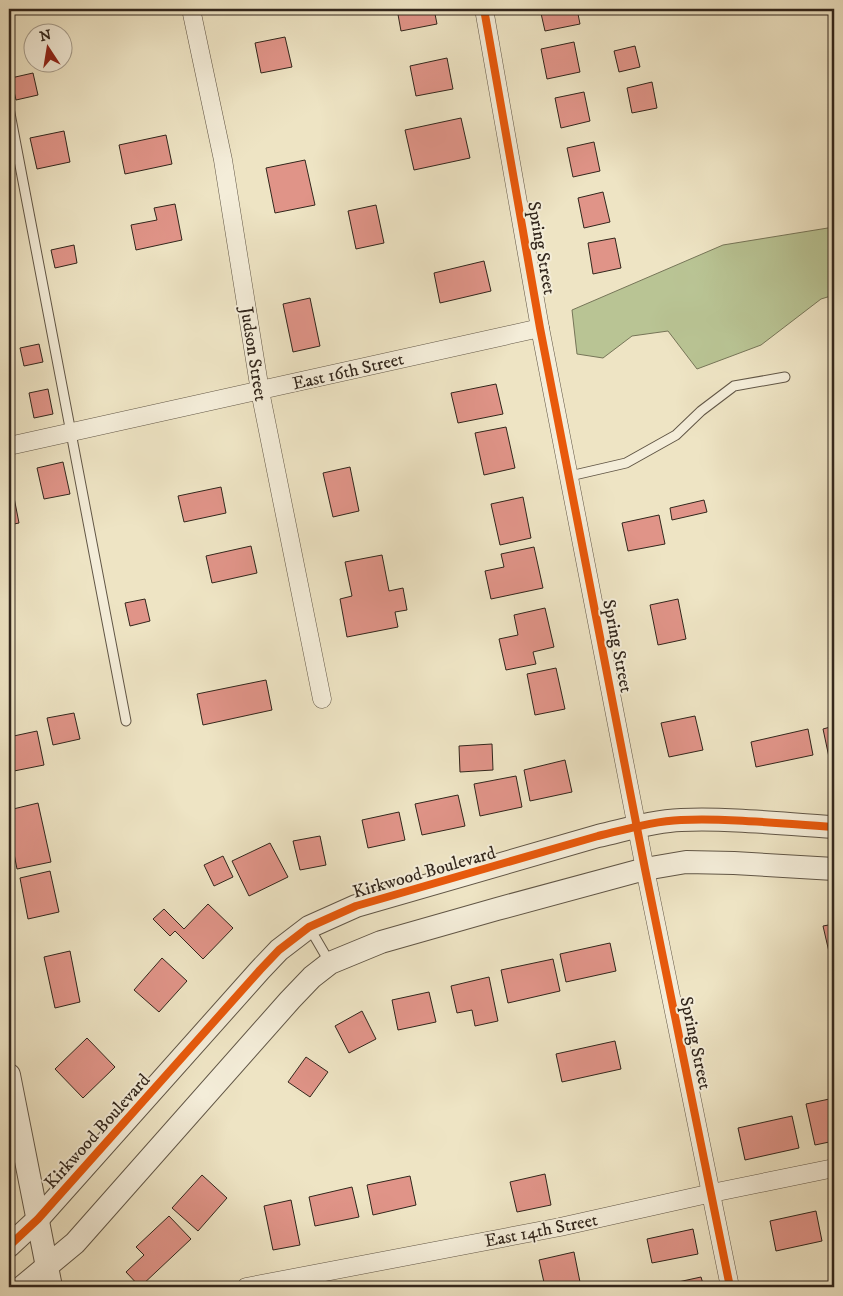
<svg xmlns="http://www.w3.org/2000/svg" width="843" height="1296" font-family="'IM FELL DW Pica',serif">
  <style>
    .green { fill: #b9c494; stroke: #767558 }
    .building { fill: #e09488; stroke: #32261c }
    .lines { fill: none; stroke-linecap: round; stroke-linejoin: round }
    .service-casing { stroke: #615646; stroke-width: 11 }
    .minor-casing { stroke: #615646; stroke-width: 19 }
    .tertiary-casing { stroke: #615646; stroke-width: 24 }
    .service { stroke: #f4edd9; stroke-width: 9 }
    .minor { stroke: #f4edd9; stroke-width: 18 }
    .tertiary { stroke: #f4edd9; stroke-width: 22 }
    .cycleway-casing { stroke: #f4edd9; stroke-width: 11 }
    .cycleway { stroke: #e8590c; stroke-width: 8 }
    .labels { text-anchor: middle; stroke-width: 4; stroke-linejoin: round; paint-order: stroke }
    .street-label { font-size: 18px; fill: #32261c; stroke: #f4edd9 }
  </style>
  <rect width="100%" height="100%" fill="#eee4c4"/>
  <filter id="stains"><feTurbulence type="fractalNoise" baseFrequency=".004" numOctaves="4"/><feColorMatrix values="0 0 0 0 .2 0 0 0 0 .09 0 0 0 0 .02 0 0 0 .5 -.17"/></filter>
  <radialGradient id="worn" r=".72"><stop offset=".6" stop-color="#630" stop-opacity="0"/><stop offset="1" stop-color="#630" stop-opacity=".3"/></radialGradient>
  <path class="green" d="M834,227V295L821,299L761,345L697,369L668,331L632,336L603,358L577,354L572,310L723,245Z"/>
  <g class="building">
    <path d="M397,9H434L437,24L401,31Z"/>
    <path d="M540,9H577L580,24L545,31Z"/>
    <path d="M285,37L292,67L261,73L255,43Z"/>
    <path d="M574,42L580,72L547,79L541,49Z"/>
    <path d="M635,46L640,67L619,72L614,51Z"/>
    <path d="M447,58L453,89L416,96L410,66Z"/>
    <path d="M33,73L38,95L16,100L11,78Z"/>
    <path d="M652,82L657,108L632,113L627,88Z"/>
    <path d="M584,92L590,121L561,128L555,98Z"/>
    <path d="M461,118L470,158L414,170L405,130Z"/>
    <path d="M64,131L70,162L37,169L30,138Z"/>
    <path d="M166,135L172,164L125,174L119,145Z"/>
    <path d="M594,142L600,171L573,177L567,148Z"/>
    <path d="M305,160L315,205L275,213L266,168Z"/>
    <path d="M603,192L610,222L584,228L578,198Z"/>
    <path d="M175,204L182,240L136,250L131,225L157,220L154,208Z"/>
    <path d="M376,205L384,243L356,249L348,211Z"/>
    <path d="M615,238L621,268L593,274L588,243Z"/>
    <path d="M74,245L77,263L55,268L51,250Z"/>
    <path d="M484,261L491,291L440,303L434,273Z"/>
    <path d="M310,298L320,346L293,352L283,304Z"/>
    <path d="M39,344L43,362L24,366L20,348Z"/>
    <path d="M496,384L503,414L458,423L451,393Z"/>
    <path d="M48,389L53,414L34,418L29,393Z"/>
    <path d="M506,427L515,468L484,475L475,433Z"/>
    <path d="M63,462L70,494L44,499L37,468Z"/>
    <path d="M350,467L359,511L333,517L323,473Z"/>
    <path d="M10,477L19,523L9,525V478Z"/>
    <path d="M221,487L226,513L184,522L178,496Z"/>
    <path d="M523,497L531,538L500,545L491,504Z"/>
    <path d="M704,500L707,512L672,520L670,508Z"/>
    <path d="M659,515L665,544L628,551L622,523Z"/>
    <path d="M251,546L257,573L212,583L206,556Z"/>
    <path d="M534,547L543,588L491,599L485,571L504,567L501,554Z"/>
    <path d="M382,555L389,591L403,588L407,610L395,612L398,627L347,637L340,599L352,596L345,562Z"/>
    <path d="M145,599L150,621L130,626L125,603Z"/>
    <path d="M678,599L686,639L658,645L650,605Z"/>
    <path d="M545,608L554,647L533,652L536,664L506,670L499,639L518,635L514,615Z"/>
    <path d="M556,668L565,709L535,715L527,674Z"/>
    <path d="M266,680L272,710L203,725L197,694Z"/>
    <path d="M74,713L80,739L53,745L47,718Z"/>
    <path d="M695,716L703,750L669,757L661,723Z"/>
    <path d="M834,726V761L830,762L823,729Z"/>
    <path d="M808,729L813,755L756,767L751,742Z"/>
    <path d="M37,731L44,765L9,772V737Z"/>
    <path d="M492,744L493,770L460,772L459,746Z"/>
    <path d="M565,760L572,792L530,801L524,770Z"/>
    <path d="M516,776L522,807L480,816L474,784Z"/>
    <path d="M458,795L465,826L422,835L415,804Z"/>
    <path d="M38,803L51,862L17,869L9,828V810Z"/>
    <path d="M399,812L405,840L368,848L362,820Z"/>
    <path d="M320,836L326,865L300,870L293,841Z"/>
    <path d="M270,843L288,877L249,896L232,861Z"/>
    <path d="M223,856L233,877L214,886L204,865Z"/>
    <path d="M50,871L59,912L28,919L20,878Z"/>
    <path d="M208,904L233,928L203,959L175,931L170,936L153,919L164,909L184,929Z"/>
    <path d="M834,924V951L829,952L823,926Z"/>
    <path d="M610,943L616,971L566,982L560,954Z"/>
    <path d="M70,951L80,1002L55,1008L44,957Z"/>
    <path d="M162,958L187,981L159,1012L134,990Z"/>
    <path d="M553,959L560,991L508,1003L501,970Z"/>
    <path d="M489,977L498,1021L475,1026L472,1010L457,1013L451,986Z"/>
    <path d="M429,992L436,1022L398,1030L392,1000Z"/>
    <path d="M362,1011L376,1039L349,1053L335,1026Z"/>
    <path d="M87,1038L115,1067L83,1098L55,1069Z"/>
    <path d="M615,1041L621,1069L562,1082L556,1054Z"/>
    <path d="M306,1057L328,1072L310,1097L288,1082Z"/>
    <path d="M834,1098V1141L815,1145L806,1104Z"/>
    <path d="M792,1116L799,1148L745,1160L738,1128Z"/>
    <path d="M545,1174L551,1205L517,1212L510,1182Z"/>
    <path d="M202,1175L227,1198L198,1231L172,1208Z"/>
    <path d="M410,1176L416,1205L373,1215L367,1185Z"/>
    <path d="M352,1187L359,1217L315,1226L309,1197Z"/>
    <path d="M291,1200L300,1245L273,1250L264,1206Z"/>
    <path d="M816,1211L822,1241L776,1251L770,1221Z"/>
    <path d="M169,1216L191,1239L140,1287L126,1272L144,1255L136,1247Z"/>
    <path d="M693,1229L698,1254L652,1263L647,1239Z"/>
    <path d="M574,1252L581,1287H545L539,1260Z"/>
    <path d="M701,1277L704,1287H655Z"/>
  </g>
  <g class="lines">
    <defs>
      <g id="service">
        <path d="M9,108L126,721"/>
        <path d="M570,476L626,463L676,435L701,411L734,386L785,377"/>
        <path d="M309,927L330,963"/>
      </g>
      <g id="minor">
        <path d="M191,9L223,160L260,391L322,699"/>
        <path d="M484,9L540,328L645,869L730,1287"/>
        <path d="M9,446L540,328"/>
        <path d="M246,1287L560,1227L712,1193L834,1168"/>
      </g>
      <g id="tertiary">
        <path d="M9,1075L51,1287"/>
        <path d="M9,1246L38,1219L260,970L279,950L309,927L356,906L598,836C625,830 653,821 681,820C732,818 783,824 834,827"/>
        <path d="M22,1287L75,1243L290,1000L312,977L330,963L381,942L497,909L645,869L686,862L734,863L834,869"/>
      </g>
    </defs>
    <use href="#service" class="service-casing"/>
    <use href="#minor" class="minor-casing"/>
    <use href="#tertiary" class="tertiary-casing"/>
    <use href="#service" class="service"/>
    <use href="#minor" class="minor"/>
    <use href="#tertiary" class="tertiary"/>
    <defs>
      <g id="cycleway">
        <path d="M484,9L540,328L645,869L730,1287"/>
        <path d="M9,1246L38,1219L260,970L279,950L309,927L356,906L598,836C625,830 653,821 681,820C732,818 783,824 834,827"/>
      </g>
    </defs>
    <use href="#cycleway" class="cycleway-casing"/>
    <use href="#cycleway" class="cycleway"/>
  </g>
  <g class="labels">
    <g class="street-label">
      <text transform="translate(542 248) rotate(80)" y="6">Spring Street</text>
      <text transform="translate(254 354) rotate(81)" y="6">Judson Street</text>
      <text transform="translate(348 371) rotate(-13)" y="6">East 16th Street</text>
      <text transform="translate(618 646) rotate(79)" y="6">Spring Street</text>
      <text transform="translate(424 872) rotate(-16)" y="6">Kirkwood Boulevard</text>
      <text transform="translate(696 1043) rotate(78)" y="6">Spring Street</text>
      <text transform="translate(97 1131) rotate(-48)" y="6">Kirkwood Boulevard</text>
      <text transform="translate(541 1230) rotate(-11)" y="6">East 14th Street</text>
    </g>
  </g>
  <rect width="843" height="1296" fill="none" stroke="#eee4c4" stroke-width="30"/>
  <rect x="10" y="10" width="823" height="1276" fill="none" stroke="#32261c" stroke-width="2.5"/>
  <rect x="15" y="15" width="813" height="1266" fill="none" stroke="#32261c"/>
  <g transform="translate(48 48) rotate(348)"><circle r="24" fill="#f4edd9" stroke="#a69d8d"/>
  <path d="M0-4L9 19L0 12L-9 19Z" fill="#8f2418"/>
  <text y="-8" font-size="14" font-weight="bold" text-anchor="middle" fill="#32261c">N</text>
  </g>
  <rect width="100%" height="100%" filter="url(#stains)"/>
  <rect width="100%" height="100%" fill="url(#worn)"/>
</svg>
